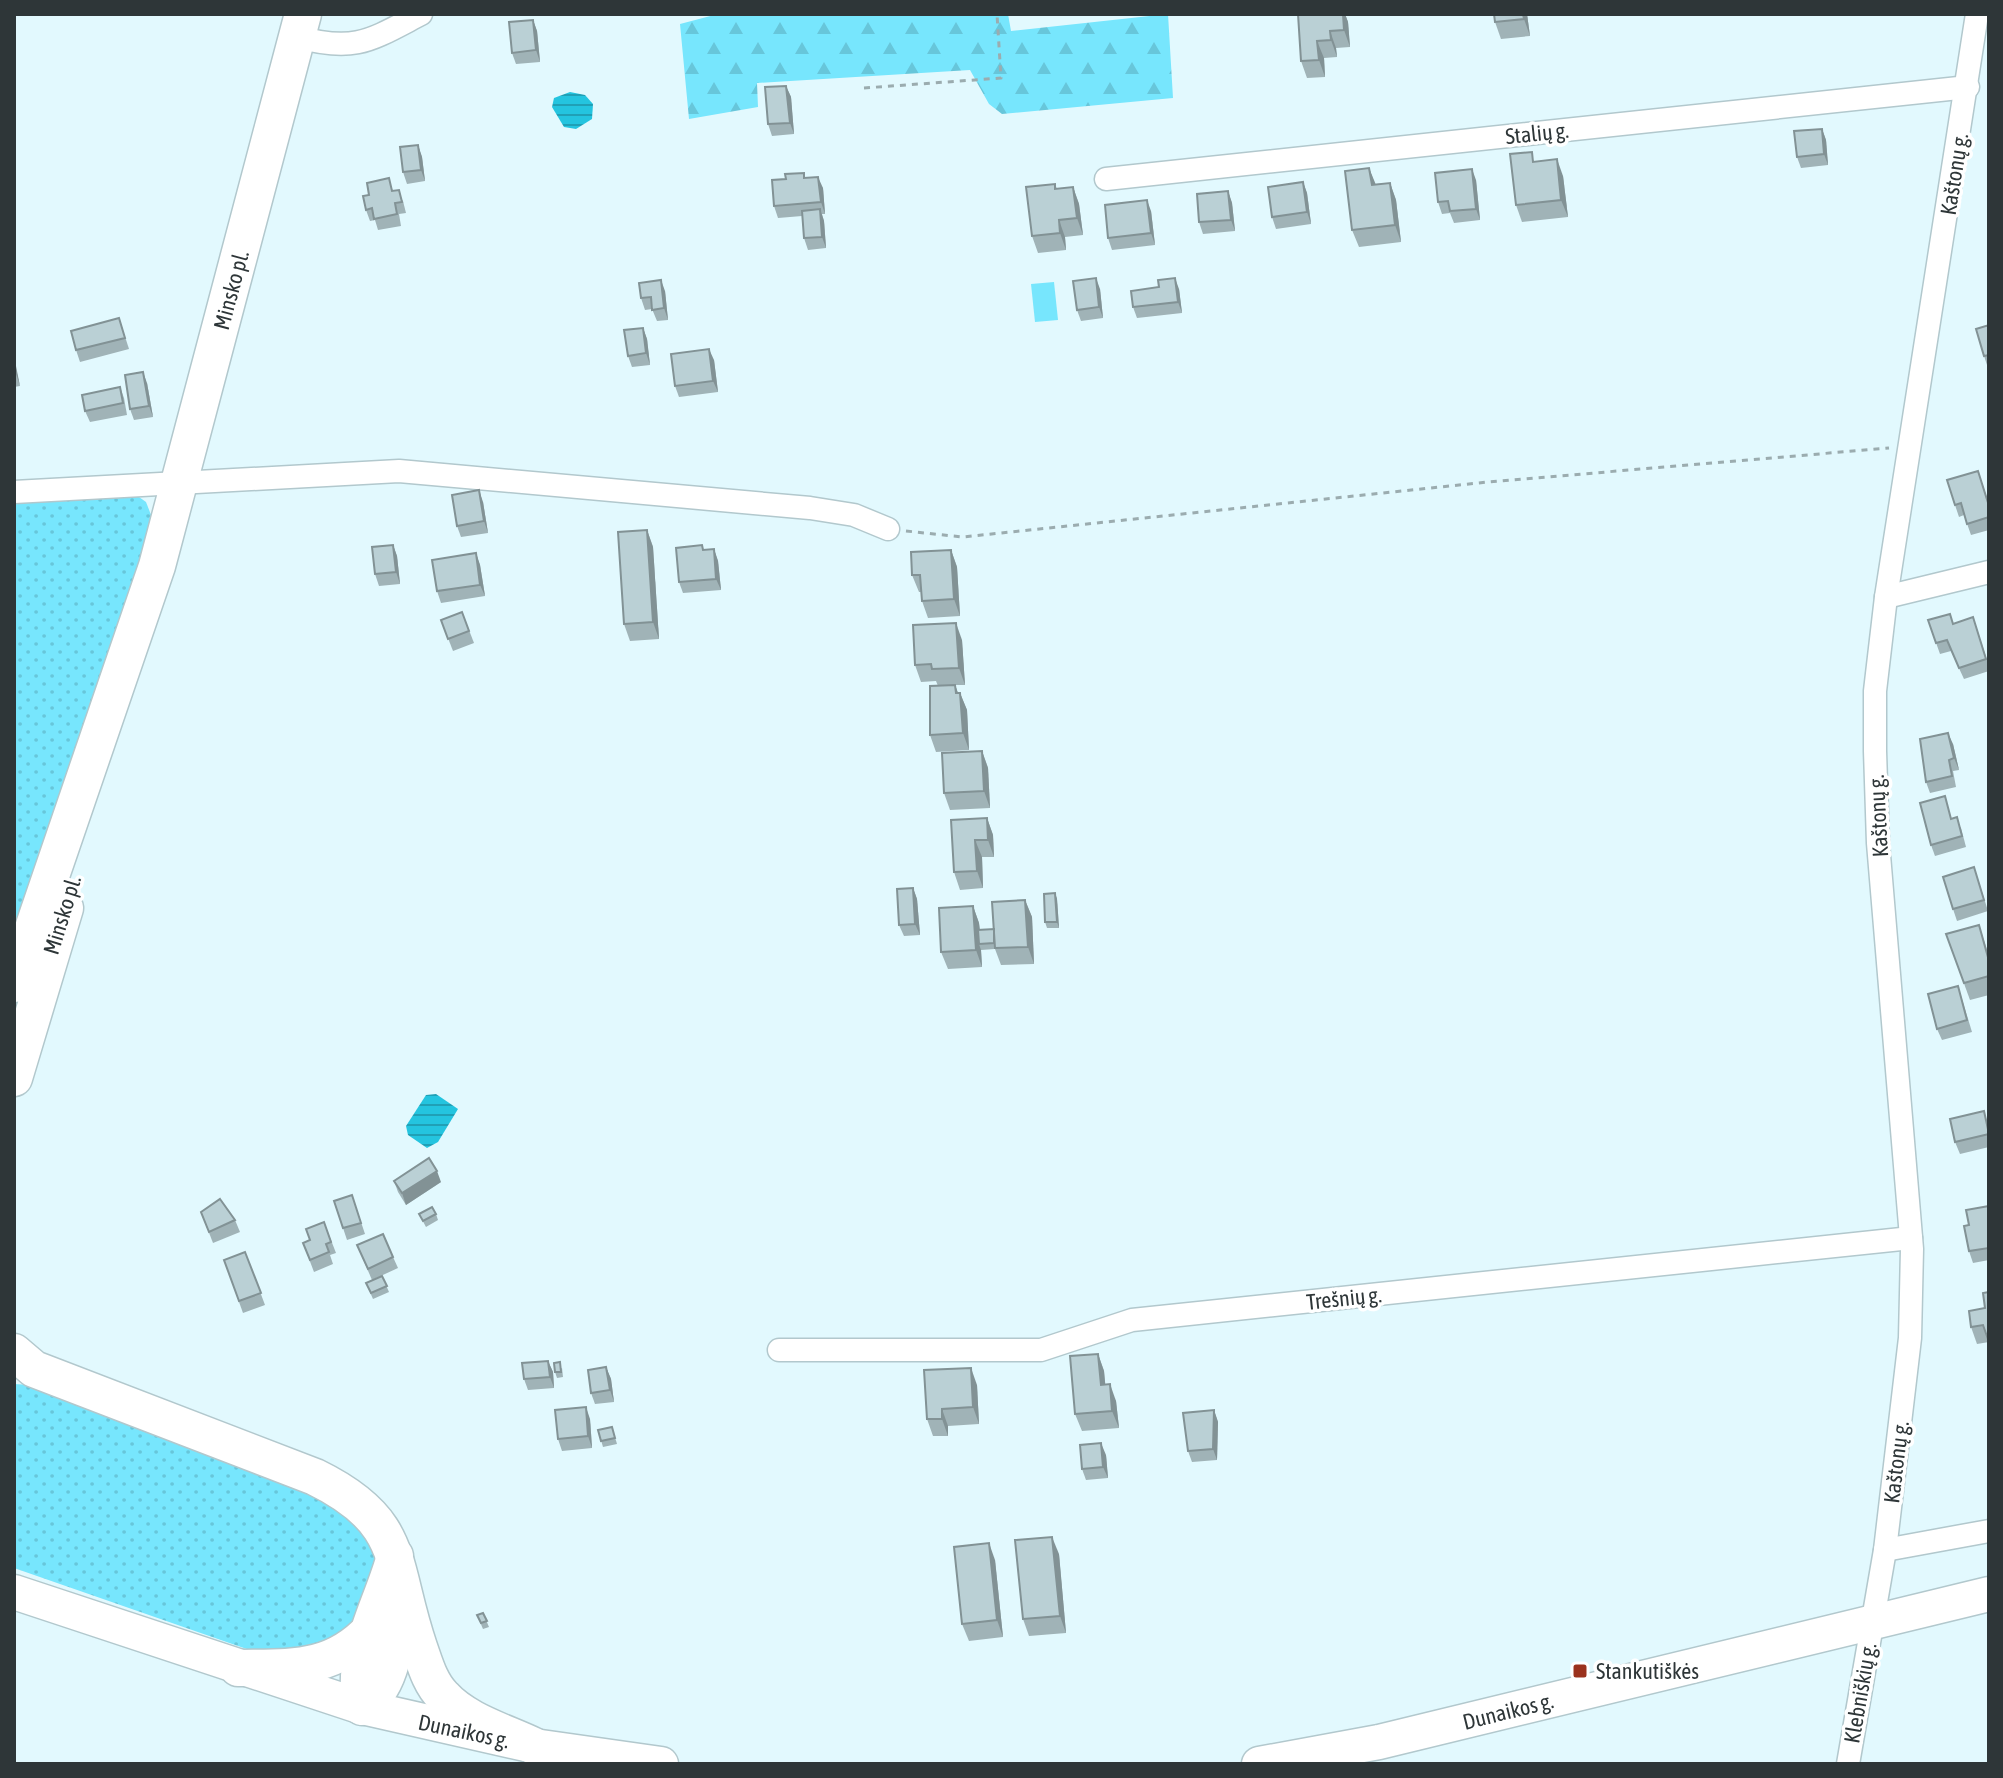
<svg xmlns="http://www.w3.org/2000/svg" width="2003" height="1778" font-family="'Asap Condensed',sans-serif">
  <style>
    .grass { fill: url(#grass-dots) }
    .forest { fill: url(#forest-firs) }
    .park { fill: #77e6fd }
    .water { fill: url(#water-rules) }
    .lines { fill: none; stroke-linecap: round; stroke-linejoin: round }
    .minor-casing { stroke: #b2c8cd; stroke-width: 25 }
    .primary-casing { stroke: #b2c8cd; stroke-width: 37 }
    .trunk-casing { stroke: #b2c8cd; stroke-width: 39 }
    .path { stroke: #9bacaf; stroke-width: 3; stroke-dasharray: 6 6; stroke-linecap: butt }
    .minor { stroke: #fff; stroke-width: 22 }
    .primary { stroke: #fff; stroke-width: 34 }
    .trunk { stroke: #fff; stroke-width: 36 }
    .wall { fill: #a0b3b7 }
    .shaded-wall { fill: #829295 }
    .building { fill: #bad0d5; stroke: #829295; stroke-width: 2 }
    .poi-dot { fill: #9b321d; stroke: #fff; stroke-width: 3 }
    .labels { text-anchor: middle; stroke-width: 7; stroke-linejoin: round; paint-order: stroke }
    .street-label { font-size: 22px; fill: #2e3638; stroke: #fff }
    .poi-label { font-size: 22px; fill: #2e3638; stroke: #fff; text-anchor: start }
  </style>
  <defs>
    <pattern id="grass-dots" width="8" height="8" patternUnits="userSpaceOnUse" patternTransform="scale(2)"><rect width="8" height="8" fill="#77e6fd"/><path d="M2 2h.1M6 6h.1" fill="none" stroke="#67c6da" stroke-width="1.8" stroke-linecap="round"/></pattern>
    <pattern id="forest-firs" width="22" height="20" patternUnits="userSpaceOnUse" patternTransform="scale(2)"><rect width="22" height="20" fill="#77e6fd"/><path d="M5 1l3.5 6h-7zM16 11l3.5 6h-7z" fill="#67c6da"/></pattern>
    <pattern id="water-rules" width="6" height="5" patternUnits="userSpaceOnUse" patternTransform="scale(2)"><rect width="6" height="5" fill="#24c4df"/><path d="M0 2.5h6" fill="none" stroke="#20a0b6"/></pattern>
  </defs>
  <rect width="100%" height="100%" fill="#e2f9fe"/>
  <g class="grass">
    <path d="M139,497L146,502L153,520L14,933V498Z"/>
    <path d="M14,1384L32,1385L308,1490L359,1524L377,1557L352,1639L264,1655L14,1568Z"/>
  </g>
  <path class="forest" d="M718,14H1008L1011,31L1168,14L1173,98L1002,114L989,104L970,70L757,83L758,107L689,119L680,24Z"/>
  <path class="park" d="M1054,282L1058,320L1035,322L1031,284Z"/>
  <g class="water">
    <path d="M570,92L585,95L593,104L592,119L576,129L564,127L552,107L554,98Z"/>
    <path d="M436,1094L458,1109L438,1142L427,1148L408,1135L406,1126L426,1095Z"/>
  </g>
  <g class="lines">
    <defs>
      <g id="minor">
        <path d="M298,37C355,53 371,40 421,14"/>
        <path d="M1106,179L1968,87"/>
        <path d="M14,492L399,471L810,508L854,515L888,529"/>
        <path d="M1886,597L1989,572"/>
        <path d="M779,1350H1041L1132,1320L1911,1238"/>
        <path d="M1885,1550L1989,1531"/>
        <path d="M1848,1764L1885,1550L1910,1338L1912,1249L1878,843L1875,751V691L1886,597L1977,14"/>
      </g>
      <g id="primary">
        <path d="M14,1592L362,1707L534,1746L661,1764"/>
        <path d="M1259,1764L1379,1742L1989,1594"/>
      </g>
      <g id="trunk">
        <path d="M14,984L157,566L303,14"/>
        <path d="M14,1078L65,908"/>
        <path d="M14,1352L34,1369L315,1477C407,1522 390,1563 419,1647C425,1664 430,1683 443,1696C465,1721 505,1732 534,1746"/>
        <path d="M395,1556C383,1603 348,1658 362,1707C395,1685 395,1638 401,1603"/>
        <path d="M238,1668C292,1667 332,1671 371,1629"/>
      </g>
    </defs>
    <use href="#minor" class="minor-casing"/>
    <use href="#primary" class="primary-casing"/>
    <use href="#trunk" class="trunk-casing"/>
    <g class="path">
      <path d="M864,88L1001,78L997,14"/>
      <path d="M906,531L963,537L1488,482L1889,448"/>
    </g>
    <use href="#minor" class="minor"/>
    <use href="#primary" class="primary"/>
    <use href="#trunk" class="trunk"/>
  </g>
  <g class="wall">
    <path d="M1298,14H1345L1348,22L1350,47L1336,48L1337,57L1324,58L1325,77L1307,78L1301,61Z"/>
    <path d="M1527,14L1530,36L1501,39L1495,22Z"/>
    <path d="M533,20L537,31L540,62L516,64L512,53Z"/>
    <path d="M786,86L791,97L794,134L772,136L768,124Z"/>
    <path d="M1822,129L1826,140L1828,165L1801,168L1797,157Z"/>
    <path d="M418,145L422,157L425,181L407,184L403,172Z"/>
    <path d="M1536,162L1563,176L1568,217L1522,222L1516,205Z"/>
    <path d="M1369,168L1375,184L1390,183L1396,200L1401,242L1359,247L1352,230Z"/>
    <path d="M806,178L823,188L825,214H822L824,221L826,248L808,250L804,238L802,216L778,218L774,206Z"/>
    <path d="M1476,180L1480,220L1454,223L1450,213L1442,214L1438,202Z"/>
    <path d="M1303,182L1307,193L1311,224L1276,229L1272,217Z"/>
    <path d="M1055,184L1057,189L1073,187L1079,204L1083,235L1065,237L1066,250L1038,253L1032,236Z"/>
    <path d="M394,191L403,201L406,213L399,214L401,226L378,230L375,220L370,221L366,210Z"/>
    <path d="M1228,191L1232,203L1235,231L1203,234L1199,222Z"/>
    <path d="M1151,211L1155,245L1112,250L1108,238Z"/>
    <path d="M1100,289L1103,318L1081,321L1077,310Z"/>
    <path d="M1179,289L1182,313L1137,318L1133,307Z"/>
    <path d="M665,291L668,320L657,321L652,309L645,310L641,298Z"/>
    <path d="M119,318L129,349L80,362L76,350Z"/>
    <path d="M1989,325V367L1988,368L1984,356Z"/>
    <path d="M643,328L647,339L650,365L632,367L628,356Z"/>
    <path d="M714,360L718,392L679,397L675,386Z"/>
    <path d="M14,362L20,386L14,387Z"/>
    <path d="M147,383L153,417L134,420L130,409Z"/>
    <path d="M120,387L124,398L127,415L90,422L85,411Z"/>
    <path d="M1978,471L1989,504V530L1971,535L1964,515L1959,517L1955,505Z"/>
    <path d="M483,502L488,533L461,537L457,526Z"/>
    <path d="M647,530L653,547L659,639L630,641L624,624Z"/>
    <path d="M393,545L397,556L400,584L379,586L375,574Z"/>
    <path d="M714,549L718,561L721,590L683,593L679,582L704,550Z"/>
    <path d="M951,550L957,567L960,616L928,618L922,601V592H919L912,575Z"/>
    <path d="M476,553L480,565L485,596L441,603L437,591Z"/>
    <path d="M462,612L474,643L453,651L441,620Z"/>
    <path d="M1928,620L1953,623L1977,629L1989,666V671L1964,679L1951,651L1940,654Z"/>
    <path d="M962,640L965,685H952H955L958,693H960L967,710L969,750L936,752L930,735L938,686L936,681L921,682L915,665Z"/>
    <path d="M1953,744L1959,770L1953,771L1956,787L1930,793L1926,782Z"/>
    <path d="M982,751L988,768L990,808L950,810L944,793Z"/>
    <path d="M987,818L993,835L994,857H982L983,888L960,890L954,872Z"/>
    <path d="M1952,818L1961,828L1966,847L1935,856L1931,845Z"/>
    <path d="M1978,879L1988,911L1957,921L1953,909Z"/>
    <path d="M913,888L917,899L920,935L904,936L899,925Z"/>
    <path d="M1055,893L1057,899L1059,928H1047L1045,922Z"/>
    <path d="M1025,900L1032,917L1034,964L1001,965L995,949L981,950L982,967L948,969L941,952L973,906L979,923L980,930L994,929Z"/>
    <path d="M1979,925L1989,956V995L1970,1000L1946,934Z"/>
    <path d="M1958,986L1972,1032L1942,1040L1937,1029Z"/>
    <path d="M1984,1111L1989,1128V1147L1960,1154L1955,1142Z"/>
    <path d="M394,1181L441,1182L406,1205L398,1192Z"/>
    <path d="M352,1195L365,1234L347,1240L334,1201Z"/>
    <path d="M1989,1206V1260L1973,1263L1969,1251V1225Z"/>
    <path d="M201,1212L235,1220L240,1232L213,1243Z"/>
    <path d="M419,1214H436L438,1220L426,1227Z"/>
    <path d="M324,1222L336,1253L330,1255L333,1264L314,1272L303,1243L310,1240Z"/>
    <path d="M357,1245L393,1257L398,1268L372,1280Z"/>
    <path d="M245,1252L265,1305L243,1313L224,1260Z"/>
    <path d="M382,1276L389,1292L373,1299L366,1283Z"/>
    <path d="M1985,1308L1989,1342L1977,1344L1971,1327Z"/>
    <path d="M1098,1354L1104,1371L1105,1385L1116,1401L1119,1428L1082,1431L1075,1414Z"/>
    <path d="M548,1361L553,1372L554,1388L528,1390L524,1379Z"/>
    <path d="M606,1367L611,1379L614,1402L595,1404L591,1393Z"/>
    <path d="M562,1368L563,1377L557,1378L555,1372Z"/>
    <path d="M977,1385L979,1424L948,1426V1436H933L927,1419Z"/>
    <path d="M1214,1410L1218,1422L1217,1460L1192,1462L1188,1451Z"/>
    <path d="M590,1419L592,1448L562,1451L558,1439Z"/>
    <path d="M612,1427L617,1444L603,1447L598,1430Z"/>
    <path d="M1106,1455L1108,1478L1086,1480L1082,1469Z"/>
    <path d="M1059,1554L1066,1633L1029,1636L1023,1619Z"/>
    <path d="M995,1560L1003,1637L969,1641L962,1624Z"/>
    <path d="M483,1613L489,1627L483,1629L477,1615Z"/>
  </g>
  <g class="shaded-wall">
    <path d="M1343,14H1345L1348,22L1350,47L1344,30Z"/>
    <path d="M1523,14H1527L1530,36L1524,19Z"/>
    <path d="M533,20L537,31L540,62L536,50Z"/>
    <path d="M1330,31L1336,48L1337,57L1331,40Z"/>
    <path d="M1317,41L1324,58L1325,77L1319,60Z"/>
    <path d="M786,86L791,97L794,134L790,123Z"/>
    <path d="M1822,129L1826,140L1828,165L1824,154Z"/>
    <path d="M418,145L422,157L425,181L421,170Z"/>
    <path d="M1557,159L1563,176L1568,217L1561,200Z"/>
    <path d="M1369,168L1376,185H1372Z"/>
    <path d="M1472,169L1476,180L1480,220L1476,209Z"/>
    <path d="M818,177L823,188L825,214L821,202Z"/>
    <path d="M1303,182L1307,193L1311,224L1307,212Z"/>
    <path d="M1390,183L1396,200L1401,242L1395,225Z"/>
    <path d="M1073,187L1079,204L1083,235L1077,218Z"/>
    <path d="M1228,191L1232,203L1235,231L1231,220Z"/>
    <path d="M1147,200L1151,211L1155,245L1151,233Z"/>
    <path d="M820,209L824,221L826,248L822,237Z"/>
    <path d="M1059,220L1065,237L1066,250L1060,233Z"/>
    <path d="M1096,278L1100,289L1103,318L1099,307Z"/>
    <path d="M1175,278L1179,289L1182,313L1178,302Z"/>
    <path d="M661,280L665,291L668,320L664,308Z"/>
    <path d="M643,328L647,339L650,365L646,353Z"/>
    <path d="M709,349L714,360L718,392L713,381Z"/>
    <path d="M14,362L16,366L20,386L16,374Z"/>
    <path d="M143,372L147,383L153,417L149,406Z"/>
    <path d="M479,490L483,502L488,533L484,521Z"/>
    <path d="M647,530L653,547L659,639L653,622Z"/>
    <path d="M393,545L397,556L400,584L396,572Z"/>
    <path d="M714,549L718,561L721,590L716,579Z"/>
    <path d="M951,550L957,567L960,616L954,599Z"/>
    <path d="M476,553L480,565L485,596L480,585Z"/>
    <path d="M956,623L962,640L965,685L959,668Z"/>
    <path d="M955,685L961,701L960,693L967,710L969,750L963,733Z"/>
    <path d="M1948,733L1953,744L1959,770L1954,758Z"/>
    <path d="M982,751L988,768L990,808L984,791Z"/>
    <path d="M987,818L993,835L994,857L988,840Z"/>
    <path d="M975,840L982,857L983,888L977,871Z"/>
    <path d="M913,888L917,899L920,935L915,924Z"/>
    <path d="M1055,893L1057,899L1059,928L1057,922Z"/>
    <path d="M1025,900L1032,917L1034,964L1028,947Z"/>
    <path d="M973,906L979,923L981,944H979L981,950L982,967L976,950Z"/>
    <path d="M437,1171L441,1182L406,1205L402,1193Z"/>
    <path d="M1098,1354L1104,1371L1107,1402L1101,1385Z"/>
    <path d="M548,1361L553,1372L554,1388L550,1377Z"/>
    <path d="M606,1367L611,1379L614,1402L610,1390Z"/>
    <path d="M971,1368L977,1385L979,1424L973,1407Z"/>
    <path d="M1110,1384L1116,1401L1119,1428L1112,1411Z"/>
    <path d="M586,1407L590,1419L592,1448L588,1436Z"/>
    <path d="M942,1409L948,1426V1436L942,1419Z"/>
    <path d="M1214,1410L1218,1422L1217,1460L1213,1449Z"/>
    <path d="M1101,1443L1106,1455L1108,1478L1103,1467Z"/>
    <path d="M1052,1537L1059,1554L1066,1633L1060,1616Z"/>
    <path d="M989,1543L995,1560L1003,1637L997,1620Z"/>
  </g>
  <g class="building">
    <path d="M1298,14H1343L1344,30L1330,31L1331,40L1317,41L1319,60L1301,61Z"/>
    <path d="M1494,14H1523L1524,19L1495,22Z"/>
    <path d="M533,20L536,50L512,53L509,22Z"/>
    <path d="M786,86L790,123L768,124L765,87Z"/>
    <path d="M1822,129L1824,154L1797,157L1794,131Z"/>
    <path d="M418,145L421,170L403,172L400,147Z"/>
    <path d="M1532,152L1533,162L1557,159L1561,200L1516,205L1510,154Z"/>
    <path d="M1369,168L1372,185L1390,183L1395,225L1352,230L1345,171Z"/>
    <path d="M1472,169L1476,209L1450,211L1448,201L1438,202L1435,173Z"/>
    <path d="M804,173V178L818,177L821,202L774,206L772,180L786,179L785,174Z"/>
    <path d="M389,178L392,191L399,190L402,202L395,203L397,214L374,219L372,208L366,210L363,196L369,195L367,183Z"/>
    <path d="M1303,182L1307,212L1272,217L1268,187Z"/>
    <path d="M1055,184V189L1073,187L1077,218L1059,220L1060,233L1032,236L1026,187Z"/>
    <path d="M1228,191L1231,220L1199,222L1197,194Z"/>
    <path d="M1147,200L1151,233L1108,238L1105,205Z"/>
    <path d="M820,209L822,237L804,238L802,211Z"/>
    <path d="M1096,278L1099,307L1077,310L1073,281Z"/>
    <path d="M1175,278L1178,302L1133,307L1131,291L1159,287L1158,280Z"/>
    <path d="M661,280L664,308L652,310L651,297L641,298L639,283Z"/>
    <path d="M119,318L125,338L76,350L71,331Z"/>
    <path d="M1989,325V355L1984,356L1976,329Z"/>
    <path d="M643,328L646,353L628,356L624,330Z"/>
    <path d="M709,349L713,381L675,386L671,354Z"/>
    <path d="M143,372L149,406L130,409L125,375Z"/>
    <path d="M120,387L123,403L85,411L82,395Z"/>
    <path d="M1978,471L1989,506V517L1967,524L1961,503L1955,505L1947,480Z"/>
    <path d="M479,490L484,521L457,526L452,495Z"/>
    <path d="M647,530L653,622L624,624L618,532Z"/>
    <path d="M393,545L396,572L375,574L372,547Z"/>
    <path d="M702,545L703,550L714,549L716,579L679,582L676,548Z"/>
    <path d="M951,550L954,599L922,601L920,575H912L911,552Z"/>
    <path d="M476,553L480,585L437,591L432,560Z"/>
    <path d="M462,612L469,631L448,639L441,620Z"/>
    <path d="M1950,614L1953,624L1973,617L1986,659L1959,668L1947,640L1936,643L1928,620Z"/>
    <path d="M956,623L959,668L932,669L931,664L915,665L913,625Z"/>
    <path d="M955,685L956,693H960L963,733L930,735V686Z"/>
    <path d="M1948,733L1954,758L1949,760L1952,776L1926,782L1920,739Z"/>
    <path d="M982,751L984,791L944,793L942,753Z"/>
    <path d="M1945,796L1951,819L1957,817L1962,836L1931,845L1920,803Z"/>
    <path d="M987,818L988,840H975L977,871L954,872L951,820Z"/>
    <path d="M1974,867L1984,900L1953,909L1943,877Z"/>
    <path d="M913,888L915,924L899,925L897,889Z"/>
    <path d="M1055,893L1057,922H1045L1044,894Z"/>
    <path d="M1025,900L1028,947L995,948L992,902Z"/>
    <path d="M973,906L976,950L941,952L939,908Z"/>
    <path d="M1979,925L1989,961V976L1964,983L1946,934Z"/>
    <path d="M994,929V943L979,944L978,930Z"/>
    <path d="M1958,986L1967,1020L1937,1029L1928,994Z"/>
    <path d="M1984,1111L1989,1134L1955,1142L1950,1119Z"/>
    <path d="M429,1158L437,1171L402,1193L394,1181Z"/>
    <path d="M352,1195L361,1223L343,1228L334,1201Z"/>
    <path d="M220,1199L235,1220L209,1232L201,1212Z"/>
    <path d="M1989,1206V1248L1969,1251L1964,1226L1969,1225L1966,1210Z"/>
    <path d="M432,1207L436,1214L423,1221L419,1214Z"/>
    <path d="M324,1222L331,1242L326,1244L329,1252L310,1260L303,1243L310,1240L306,1229Z"/>
    <path d="M383,1234L393,1257L368,1269L357,1245Z"/>
    <path d="M245,1252L261,1293L239,1301L224,1260Z"/>
    <path d="M382,1276L387,1286L371,1293L366,1283Z"/>
    <path d="M1989,1292V1342L1983,1325L1971,1327L1969,1311L1985,1308L1983,1293Z"/>
    <path d="M1098,1354L1101,1385L1110,1384L1112,1411L1075,1414L1070,1356Z"/>
    <path d="M548,1361L550,1377L524,1379L522,1363Z"/>
    <path d="M560,1362L561,1372H555L554,1363Z"/>
    <path d="M606,1367L610,1390L591,1393L588,1370Z"/>
    <path d="M971,1368L973,1407L942,1409V1419H927L924,1370Z"/>
    <path d="M586,1407L588,1436L558,1439L555,1410Z"/>
    <path d="M1214,1410L1213,1449L1188,1451L1183,1413Z"/>
    <path d="M612,1427L615,1438L601,1441L598,1430Z"/>
    <path d="M1101,1443L1103,1467L1082,1469L1080,1445Z"/>
    <path d="M1052,1537L1060,1616L1023,1619L1015,1540Z"/>
    <path d="M989,1543L997,1620L962,1624L954,1547Z"/>
    <path d="M483,1613L487,1621L481,1623L477,1615Z"/>
  </g>
  <rect class="poi-dot" x="1572" y="1663" width="16" height="16" rx="4"/>
  <g class="labels">
    <g class="street-label">
      <text transform="translate(1537 133) rotate(-6)" y="8">Stalių g.</text>
      <text transform="translate(1954 174) rotate(-81)" y="8">Kaštonų g.</text>
      <text transform="translate(231 290) rotate(-75)" y="8">Minsko pl.</text>
      <text transform="translate(1878 816) rotate(-93)" y="8">Kaštonų g.</text>
      <text transform="translate(62 915) rotate(-73)" y="8">Minsko pl.</text>
      <text transform="translate(1344 1298) rotate(-6)" y="8">Trešnių g.</text>
      <text transform="translate(1896 1462) rotate(-83)" y="8">Kaštonų g.</text>
      <text transform="translate(1860 1693) rotate(-80)" y="8">Klebniškių g.</text>
      <text transform="translate(1508 1711) rotate(-14)" y="8">Dunaikos g.</text>
      <text transform="translate(464 1731) rotate(12)" y="8">Dunaikos g.</text>
    </g>
    <g class="poi-label">
      <text x="1596" y="1679">Stankutiškės</text>
    </g>
  </g>
  <rect width="2003" height="1778" fill="none" stroke="#2e3638" stroke-width="32"/>
</svg>
